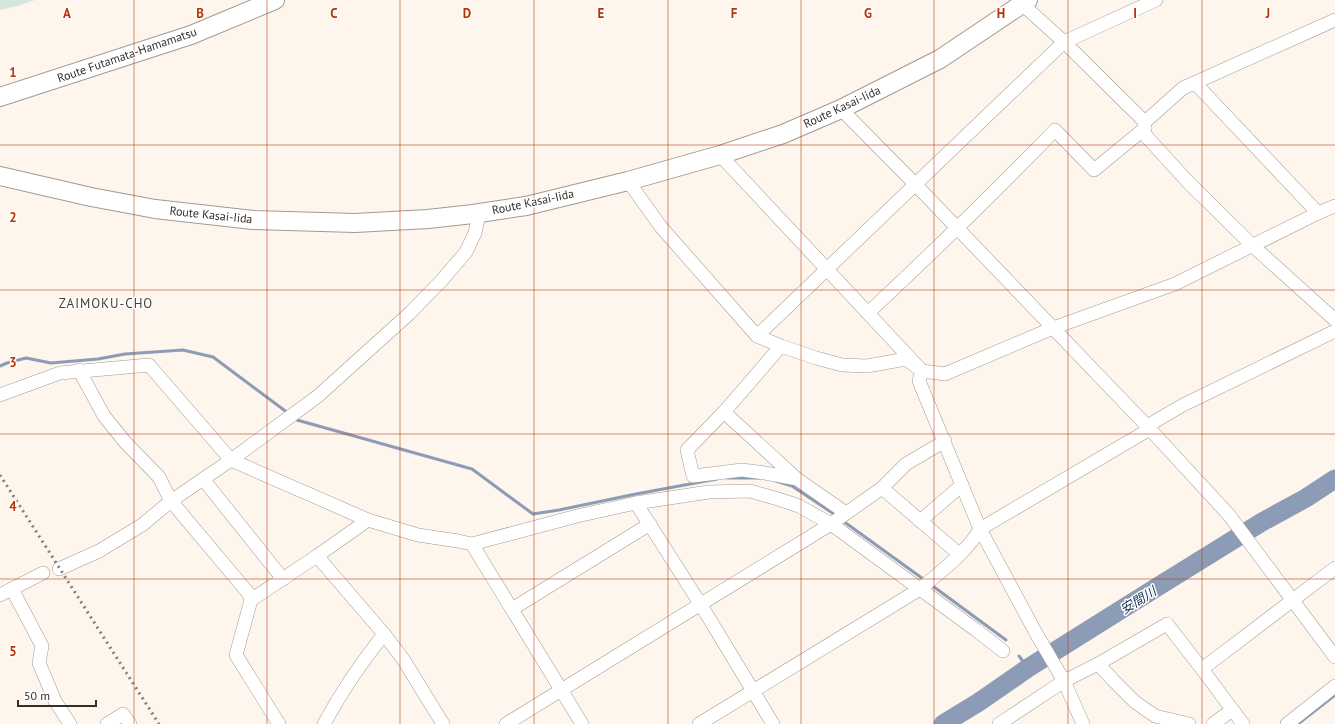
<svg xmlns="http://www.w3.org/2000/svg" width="1335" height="724" font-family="'PT Sans','Noto Sans JP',sans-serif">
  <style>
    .green { fill: #d3e7dd }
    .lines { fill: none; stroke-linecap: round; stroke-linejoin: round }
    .stream { stroke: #8c9cb6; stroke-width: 3 }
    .river { stroke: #8c9cb6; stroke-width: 19 }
    .street-casing { stroke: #a29a92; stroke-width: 14 }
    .secondary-casing { stroke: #a29a92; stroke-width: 20 }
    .street { stroke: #fff; stroke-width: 13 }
    .secondary { stroke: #fff; stroke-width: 18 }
    .rail { stroke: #847e79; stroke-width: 3; stroke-dasharray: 2 4; stroke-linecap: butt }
    .grid { fill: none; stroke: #bb3205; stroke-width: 1; stroke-opacity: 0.55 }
    .labels { text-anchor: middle; stroke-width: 3; stroke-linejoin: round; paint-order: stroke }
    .street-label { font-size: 12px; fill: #322f2c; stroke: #fff }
    .neighbourhood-label { font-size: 13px; letter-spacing: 1px; fill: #474039; stroke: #fff }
    .water-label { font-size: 13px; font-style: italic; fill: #182d52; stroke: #fff }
    .grid-label { font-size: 13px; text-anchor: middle; font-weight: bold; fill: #bb3205; stroke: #fff; stroke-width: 3; stroke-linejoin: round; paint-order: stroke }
  </style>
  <rect width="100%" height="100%" fill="#fef5ed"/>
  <path class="green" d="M0,0H35L17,6L0,10Z"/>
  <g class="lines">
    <g class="stream">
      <path d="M0,366L7,363L26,358L51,363L98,359L125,354L183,350L213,357L288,413"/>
      <path d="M294,418L297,420L472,469L533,514L559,510L636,494L717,479"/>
      <path d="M727,478H759"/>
      <path d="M776,481L792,486L837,516"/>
      <path d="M843,521L926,581"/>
      <path d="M930,584L1006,640"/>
      <path d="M1019,656L1028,668"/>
      <path d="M1298,724L1335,695"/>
    </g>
    <path class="river" d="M943,724L979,702L1028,668L1154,589L1262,522L1306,498L1335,479"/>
    <defs>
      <g id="street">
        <path d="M1022,4L1064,42L1145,122L1144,129L1146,136L1188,182L1253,246L1335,320"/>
        <path d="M1195,83L1318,213"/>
        <path d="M841,109L915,184L1147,426L1229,515L1335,657"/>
        <path d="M1145,122L1183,88L1335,20"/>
        <path d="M720,155L922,371L919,381L980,529L1037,635L1064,681L1083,724"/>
        <path d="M628,181L661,227L757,336L781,346L816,358L842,365L867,366L906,359L922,371L945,374L1053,328L1175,284L1318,213L1335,206"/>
        <path d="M868,313C932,253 995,192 1055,130L1094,170L1144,129"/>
        <path d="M757,336L1064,42L1156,0"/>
        <path d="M781,346L724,412L687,450L693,476L742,470L765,473L797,479L846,513"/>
        <path d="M79,370L104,416L125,442L159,477L171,501L249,594L251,600L236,655L279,724"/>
        <path d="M0,395L60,373L149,365L231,460L368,520L418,535L458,541L472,544L582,724"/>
        <path d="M724,412L797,479"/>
        <path d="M1147,426L1183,405L1335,331"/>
        <path d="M203,479L283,579"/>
        <path d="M882,488L959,554"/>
        <path d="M636,503L701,605L773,724"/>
        <path d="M920,521L962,485"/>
        <path d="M472,544L577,516L636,503L709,492L750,491L778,499L799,506L831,524L976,630L1003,651"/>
        <path d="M317,556L384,634L403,659L443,724"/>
        <path d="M59,569L99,551L142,525L171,501L231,460L318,396L410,313L442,280L466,252L475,233L479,214"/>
        <path d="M12,589L42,646L39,663L55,701L70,724"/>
        <path d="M0,595L43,573"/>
        <path d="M251,600L317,556L368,520"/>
        <path d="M512,609L650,524"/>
        <path d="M1098,664L1113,680L1135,702L1155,716L1189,724"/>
        <path d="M1202,669L1335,568"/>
        <path d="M107,724L123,714L130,724"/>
        <path d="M324,724C341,692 361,663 384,634"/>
        <path d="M506,724L831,524L882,488L906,464L945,441"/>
        <path d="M699,724L920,589C938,574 969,550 980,529L1150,429"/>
        <path d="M999,724L1064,681L1098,664L1167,624L1202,669L1243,724"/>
        <path d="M1213,724L1232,710"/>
        <path d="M1287,724L1335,686"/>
      </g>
      <g id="secondary">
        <path d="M0,97L191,35L275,0"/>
        <path d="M0,176L91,197L155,209L253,220L355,223L428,219L473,214L526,206L628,181L720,155L783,134L841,109L940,59L1028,0"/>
      </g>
    </defs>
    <use href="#street" class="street-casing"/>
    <use href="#secondary" class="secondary-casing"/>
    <use href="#street" class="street"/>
    <use href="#secondary" class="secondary"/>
    <path class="rail" d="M0,475L159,724"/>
  </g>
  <path class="grid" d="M134,0V724M267,0V724M400,0V724M534,0V724M668,0V724M801,0V724M934,0V724M1068,0V724M1202,0V724M0,145H1335M0,290H1335M0,434H1335M0,579H1335"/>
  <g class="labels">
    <g class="street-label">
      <text transform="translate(127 55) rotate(-19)" y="4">Route Futamata-Hamamatsu</text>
      <text transform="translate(842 107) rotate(-25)" y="4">Route Kasai-Iida</text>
      <text transform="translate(533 202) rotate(-12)" y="4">Route Kasai-Iida</text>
      <text transform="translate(211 215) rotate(6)" y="4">Route Kasai-Iida</text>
    </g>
    <g class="neighbourhood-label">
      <text x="106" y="308">ZAIMOKU-CHO</text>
    </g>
    <g class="water-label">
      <text transform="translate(1138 600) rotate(-32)" y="5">安間川</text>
    </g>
  </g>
  <g class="grid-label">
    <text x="67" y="18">A</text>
    <text x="200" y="18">B</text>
    <text x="334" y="18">C</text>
    <text x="467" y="18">D</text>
    <text x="601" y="18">E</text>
    <text x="734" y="18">F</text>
    <text x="868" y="18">G</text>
    <text x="1001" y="18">H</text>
    <text x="1135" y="18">I</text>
    <text x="1268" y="18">J</text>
    <text x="13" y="77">1</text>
    <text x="13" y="222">2</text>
    <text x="13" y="367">3</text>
    <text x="13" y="511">4</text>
    <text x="13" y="656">5</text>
  </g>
  <path d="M18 700v6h78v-6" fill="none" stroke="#322f2c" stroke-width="2"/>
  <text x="24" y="700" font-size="12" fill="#322f2c" stroke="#ffffff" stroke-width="3" paint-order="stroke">50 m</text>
</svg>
